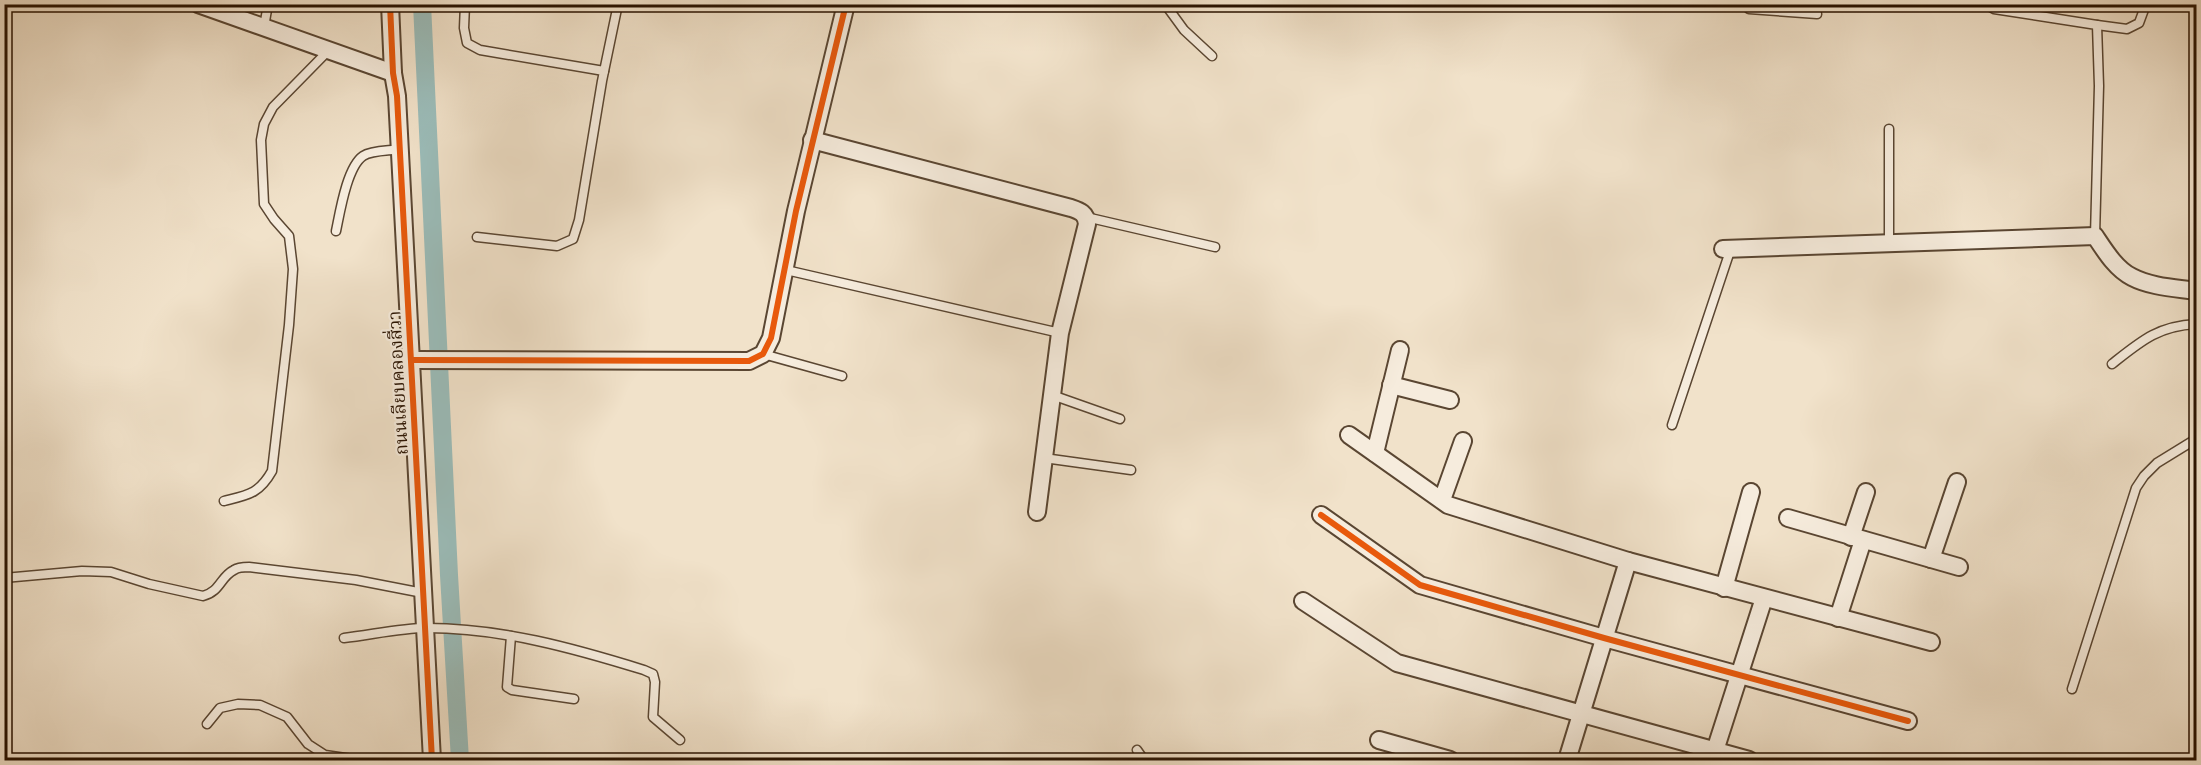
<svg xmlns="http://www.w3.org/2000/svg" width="2201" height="765" font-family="'Old Standard TT','Noto Serif Thai',serif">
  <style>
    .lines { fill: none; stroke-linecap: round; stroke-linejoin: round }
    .canal { stroke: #9bbdba; stroke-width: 18 }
    .service-casing { stroke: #5a4632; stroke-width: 11 }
    .minor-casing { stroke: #5a4632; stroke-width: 20 }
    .service { stroke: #f6ecdd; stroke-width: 8 }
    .minor { stroke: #f6ecdd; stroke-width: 16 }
    .cycleway-casing { stroke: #f6ecdd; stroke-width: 10 }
    .cycleway { stroke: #e8590c; stroke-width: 6 }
    .labels { text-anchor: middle; stroke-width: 4.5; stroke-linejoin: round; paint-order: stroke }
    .street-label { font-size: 18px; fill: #281200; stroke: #f6ecdd }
  </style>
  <rect width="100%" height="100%" fill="#f1e2ca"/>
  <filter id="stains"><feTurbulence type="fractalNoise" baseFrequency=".00333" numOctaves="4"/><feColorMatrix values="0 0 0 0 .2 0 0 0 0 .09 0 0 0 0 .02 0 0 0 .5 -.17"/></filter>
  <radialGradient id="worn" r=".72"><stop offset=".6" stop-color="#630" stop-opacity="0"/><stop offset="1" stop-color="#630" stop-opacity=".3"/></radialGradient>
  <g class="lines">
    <path class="canal" d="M422,4L449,575L460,760"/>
    <defs>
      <g id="service">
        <path d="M465,4L464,28L467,43L480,50L604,71"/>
        <path d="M1165,4L1184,30L1212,56"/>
        <path d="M1744,4L1749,9L1817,14"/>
        <path d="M1985,4L1994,9L2097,25L2099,86L2095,236"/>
        <path d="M4,11L15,4"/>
        <path d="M2097,25L2127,29L2139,23L2146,4"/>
        <path d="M264,27L268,4"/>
        <path d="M1889,129V243"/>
        <path d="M1086,217L1215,247"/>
        <path d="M336,231C340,212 347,167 363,156C372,150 390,151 400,149"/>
        <path d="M477,237L557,246L573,239L579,220L602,81L618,4"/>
        <path d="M786,270L1060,333"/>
        <path d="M763,354L842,376"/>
        <path d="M2112,364C2141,341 2158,326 2196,324"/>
        <path d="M1052,395L1120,419"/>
        <path d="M1672,425L1731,248"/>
        <path d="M1044,458L1131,470"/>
        <path d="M224,501C248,495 259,494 272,471L289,325L293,269L289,236L274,219L264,204L261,140L264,124L273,107L329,50"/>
        <path d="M4,578L82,571L111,572L149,584L203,596C221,591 220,577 234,570C238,567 244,567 249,567L356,580L423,593"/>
        <path d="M511,636L507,687L512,690L574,699"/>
        <path d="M344,638C371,635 400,628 427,628C501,628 573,648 644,670L653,674L655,682L653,717L680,740"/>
        <path d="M2072,689L2136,488L2144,476L2157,463L2196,439"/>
        <path d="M207,724L220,708L238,704L260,705L287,717L308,744L325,755L359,760"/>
        <path d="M1137,750L1144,760"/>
      </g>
      <g id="minor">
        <path d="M198,4L393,73"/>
        <path d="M390,4L393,73L397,96L432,760"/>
        <path d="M812,140L1071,208C1080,211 1086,213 1087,224L1060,333L1037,512"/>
        <path d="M1723,249L2095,236C2105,251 2116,269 2132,277C2151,287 2176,288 2196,291"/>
        <path d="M412,360L749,361L763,354L771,338L796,211L846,4"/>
        <path d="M1391,385L1450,400"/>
        <path d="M1349,435L1448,505L1628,561L1931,642"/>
        <path d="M1375,453L1400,350"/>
        <path d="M1442,500L1463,441"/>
        <path d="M1321,515L1420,585L1604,638L1908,721"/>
        <path d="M1788,518L1959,567"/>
        <path d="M1851,537L1866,492"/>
        <path d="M1931,559L1957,482"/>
        <path d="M1724,588L1751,492"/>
        <path d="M1303,601L1397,663L1749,760"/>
        <path d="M1838,618L1863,540"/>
        <path d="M1379,740L1450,760"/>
        <path d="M1567,760L1628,561"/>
        <path d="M1712,760L1764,598"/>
      </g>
    </defs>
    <use href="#service" class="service-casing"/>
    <use href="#minor" class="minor-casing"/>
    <use href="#service" class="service"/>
    <use href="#minor" class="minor"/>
    <defs>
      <g id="cycleway">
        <path d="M390,4L393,73L397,96L432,760"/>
        <path d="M412,360L749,361L763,354L771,338L796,211L846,4"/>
        <path d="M1321,515L1420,585L1604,638L1908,721"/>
      </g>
    </defs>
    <use href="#cycleway" class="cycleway-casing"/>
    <use href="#cycleway" class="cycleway"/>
  </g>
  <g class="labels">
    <g class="street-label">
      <text transform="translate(398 383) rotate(-93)" y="6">ถนนเลียบคลองสี่วา</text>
    </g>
  </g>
  <rect width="2201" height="765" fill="none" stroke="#f1e2ca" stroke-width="24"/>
  <rect x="6" y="6" width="2189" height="753" fill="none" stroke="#281200" stroke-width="3"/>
  <rect x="12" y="12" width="2177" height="741" fill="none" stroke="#281200" stroke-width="1.5"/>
  <rect width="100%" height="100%" filter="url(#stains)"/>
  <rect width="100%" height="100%" fill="url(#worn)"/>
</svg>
